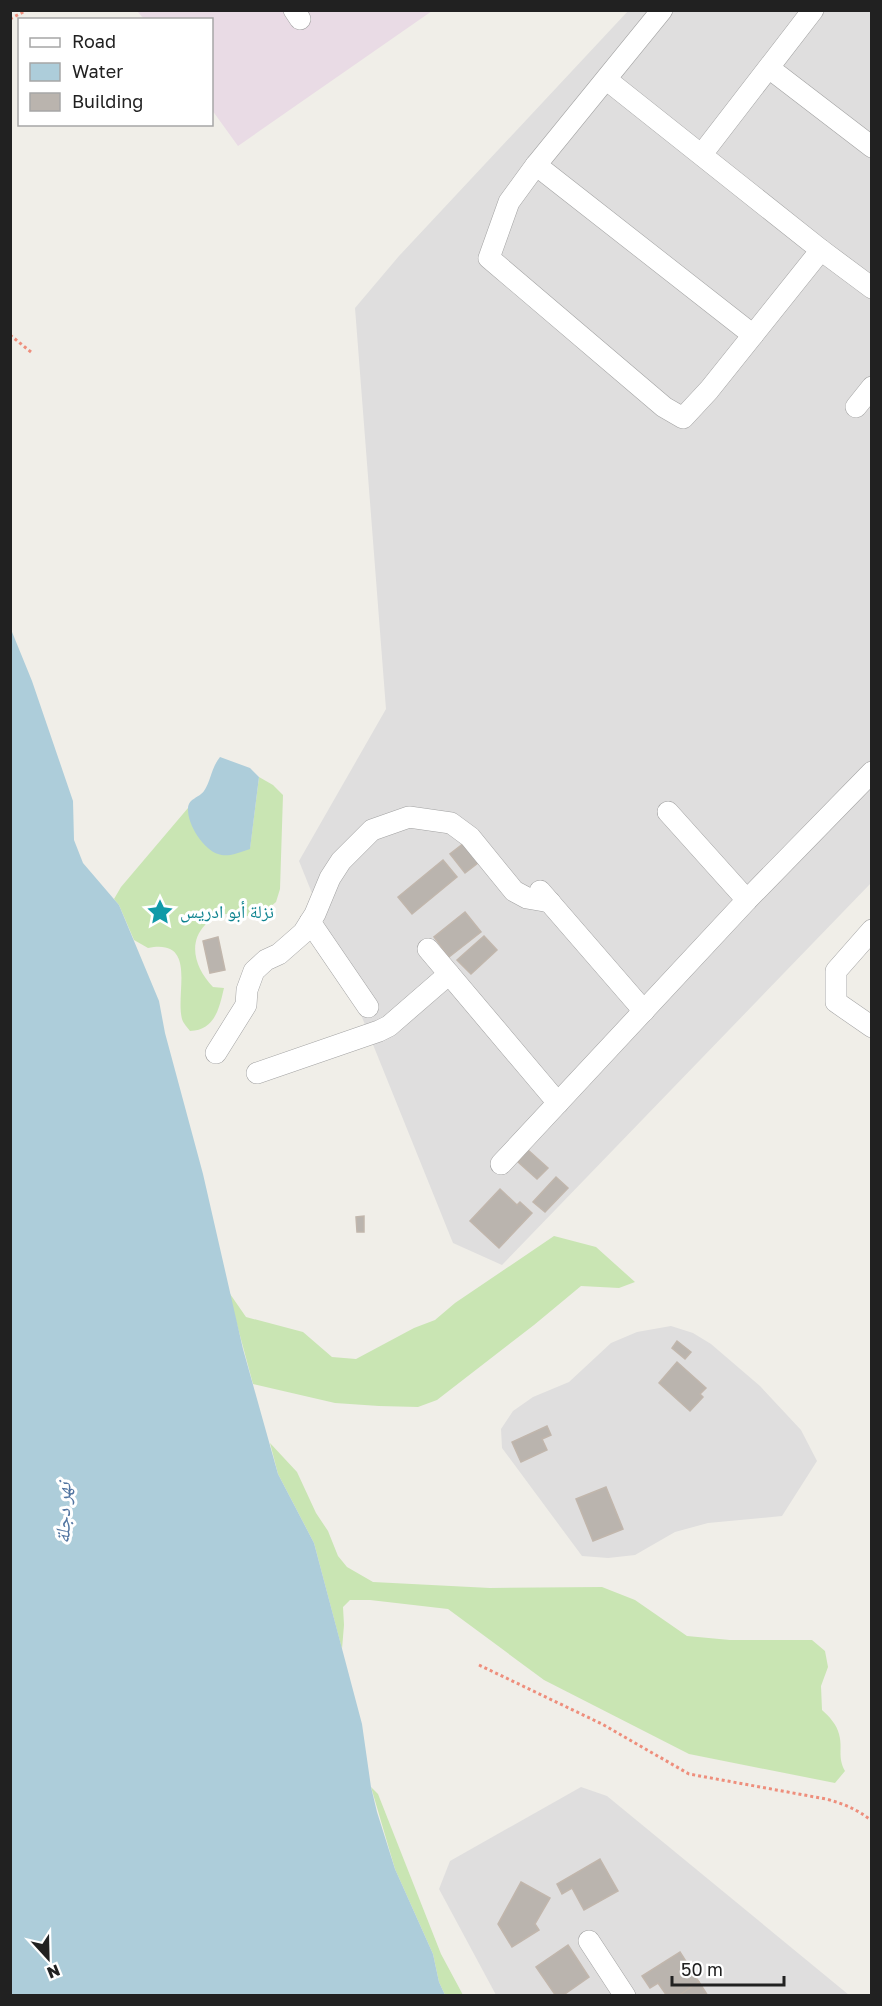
<svg xmlns="http://www.w3.org/2000/svg" width="882" height="2006" font-family="'Golos Text','Noto Naskh Arabic',sans-serif">
  <style>
    .residential { fill: #dfdede }
    .industrial { fill: #e9dbe5 }
    .grass { fill: #c9e5b3 }
    .water { fill: #adcdda }
    .building { fill: #bab4ae; stroke: #c1b6ac; stroke-width: 1.5 }
    .lines { fill: none; stroke-linecap: round; stroke-linejoin: round }
    .minor-casing { stroke: #a2a2a2; stroke-width: 22 }
    .path { stroke: #ee8e7c; stroke-width: 3; stroke-dasharray: 3 3; stroke-linecap: butt }
    .minor { stroke: #fff; stroke-width: 21 }
    .labels { text-anchor: middle; stroke-width: 6; stroke-linejoin: round; paint-order: stroke }
    .culture-label { font-size: 18px; fill: #0d838f; stroke: #fff; text-anchor: start }
    .water-label { font-size: 20px; font-style: italic; fill: #5275a1; stroke: #fff }
  </style>
  <rect width="100%" height="100%" fill="#f0eee8"/>
  <g class="residential">
    <path d="M628,11H871V883L502,1265L453,1243L299,861L386,709L355,308L399,256Z"/>
    <path d="M671,1326L693,1333L711,1344L760,1386L801,1430L817,1461L782,1516L708,1523L675,1532L635,1555L608,1558L582,1556L502,1448L501,1429L513,1411L533,1397L569,1382L611,1343L637,1332Z"/>
    <path d="M581,1787L607,1796L849,1995H496L439,1889L450,1861Z"/>
  </g>
  <path class="industrial" d="M137,11H432L238,146L212,110V20L144,19Z"/>
  <g class="grass">
    <path d="M259,777L273,785L283,795L280,889L276,902L257,918C242,915 230,912 215,916C211,918 208,921 205,925C187,944 196,969 213,987L224,988C219,1009 215,1030 190,1031C188,1028 183,1023 182,1019C175,993 198,938 148,948L134,940L119,905L114,899L121,887L188,808L190,818L250,848Z"/>
    <path d="M554,1236L596,1247L635,1282L619,1288L581,1286L534,1325L437,1400L418,1407L379,1406L335,1403L253,1384L228,1291L246,1317L303,1332L332,1357L356,1359L414,1328L435,1320L455,1303Z"/>
    <path d="M270,1443L297,1472L316,1513L328,1531L338,1556L347,1567L373,1582L490,1588L602,1587L635,1600L687,1636L730,1640H812L825,1651L828,1667L821,1686L822,1710C829,1716 837,1725 839,1734C843,1748 837,1757 845,1771L835,1783L689,1754L544,1680L448,1609L370,1600H350L343,1607L344,1625L342,1649L314,1543L278,1474Z"/>
    <path d="M371,1787L378,1794L441,1954L463,1995H445L439,1982L433,1954L395,1869Z"/>
  </g>
  <g class="water">
    <path d="M10,627L32,681L73,801L74,840L83,863L119,905L159,1001L165,1033L203,1174L243,1349L278,1474L314,1543L362,1724L371,1787L377,1812L395,1869L433,1954L439,1982L445,1995H11Z"/>
    <path d="M220,757L250,768L259,777L250,849C240,852 228,858 218,854C203,849 187,824 188,808C189,798 199,798 204,791C211,781 211,768 220,757Z"/>
  </g>
  <g class="building">
    <path d="M464,843L479,862L465,873L450,854Z"/>
    <path d="M443,860L457,877L412,914L398,897Z"/>
    <path d="M465,912L481,932L449,957L434,937Z"/>
    <path d="M484,936L497,950L471,974L457,960Z"/>
    <path d="M218,937L225,970L210,973L203,941Z"/>
    <path d="M528,1150L548,1168L537,1179L518,1162Z"/>
    <path d="M556,1177L568,1188L545,1212L533,1202Z"/>
    <path d="M500,1189L517,1205L520,1202L532,1213L499,1248L470,1221Z"/>
    <path d="M364,1216V1232H357L356,1217Z"/>
    <path d="M677,1341L691,1352L685,1359L672,1348Z"/>
    <path d="M677,1362L706,1388L700,1394L703,1397L690,1411L659,1383Z"/>
    <path d="M547,1426L551,1435L542,1439L547,1450L521,1462L512,1442Z"/>
    <path d="M606,1487L623,1529L593,1541L576,1499Z"/>
    <path d="M600,1859L618,1891L584,1910L572,1888L562,1894L557,1884Z"/>
    <path d="M521,1882L550,1898L535,1924L539,1930L512,1947L498,1924Z"/>
    <path d="M568,1945L589,1977L562,1996H556L536,1967Z"/>
    <path d="M680,1952L699,1982L678,1996H667L658,1983L650,1988L642,1976Z"/>
    <path d="M699,1982L708,1996H678Z"/>
  </g>
  <g class="lines">
    <defs>
      <g id="minor">
        <path d="M294,10L300,19"/>
        <path d="M662,10L536,165L509,202L489,258L664,407L683,418L709,390L821,250"/>
        <path d="M769,68L872,147"/>
        <path d="M607,80L821,250L872,288"/>
        <path d="M702,154L813,10"/>
        <path d="M536,165L753,335"/>
        <path d="M856,407L872,387"/>
        <path d="M668,812L747,900"/>
        <path d="M540,891L644,1011"/>
        <path d="M310,922L368,1007"/>
        <path d="M872,930L836,971V1002L872,1027"/>
        <path d="M428,949L558,1103"/>
        <path d="M216,1053L246,1005L247,990L254,971L266,960L279,954L303,933L315,914L330,878L341,861L372,830L409,817L451,823L470,837L514,891L527,898L550,902"/>
        <path d="M257,1073L379,1031L389,1026L449,974"/>
        <path d="M501,1164L747,900L872,772"/>
        <path d="M589,1941L625,1996"/>
      </g>
    </defs>
    <use href="#minor" class="minor-casing"/>
    <g class="path">
      <path d="M10,19L27,10"/>
      <path d="M10,335L31,352"/>
      <path d="M479,1665L602,1724L689,1774L826,1799C844,1804 857,1809 872,1821"/>
    </g>
    <use href="#minor" class="minor"/>
  </g>
  <defs>
    <symbol id="sight-bare" viewBox="-9 -9 18 18"><path d="M0-6L1.8-2.2L6-1.7L2.9 1.2L3.7 5.4L0 3.3L-3.7 5.4L-2.9 1.2L-6-1.7L-1.8-2.2Z" fill="#0f9aa8" stroke="#fff" stroke-width="2.5" paint-order="stroke"/></symbol>
  </defs>
  <g fill-rule="evenodd">
    <use href="#sight-bare" x="141" y="893" width="38" height="38"/>
  </g>
  <g class="labels">
    <g class="culture-label">
      <text x="180" y="918">نزلة أبو ادريس</text>
    </g>
    <g class="water-label">
      <text transform="translate(63 1513) rotate(-89)" y="7">نهر دجلة</text>
    </g>
  </g>
  <rect width="882" height="2006" fill="none" stroke="#212121" stroke-width="24"/>
  <rect x="18" y="18" width="195" height="108" fill="#ffffff" stroke="#a6a6a6" stroke-width="1.5"/>
  <rect x="30" y="38" width="30" height="9" fill="#ffffff" stroke="#a6a6a6" stroke-width="1.5"/>
  <text x="72" y="48" font-size="18" fill="#212121">Road</text>
  <rect x="30" y="63" width="30" height="18" fill="#adcdda" stroke="#a6a6a6" stroke-width="1.5"/>
  <text x="72" y="78" font-size="18" fill="#212121">Water</text>
  <rect x="30" y="93" width="30" height="18" fill="#bab4ae" stroke="#a6a6a6" stroke-width="1.5"/>
  <text x="72" y="108" font-size="18" fill="#212121">Building</text>
  <g transform="translate(48 1958) rotate(158)" stroke="#ffffff" stroke-width="4.5" paint-order="stroke">
  <path d="M0-4.5L10 22L0 15L-10 22Z" fill="#212121"/>
  <text y="-9" font-size="16" font-weight="bold" text-anchor="middle" fill="#212121">N</text>
  </g>
  <path d="M672 1976v9h112v-9" fill="none" stroke="#212121" stroke-width="3"/>
  <text x="681" y="1976" font-size="18" fill="#212121" stroke="#ffffff" stroke-width="4.5" paint-order="stroke">50 m</text>
</svg>
